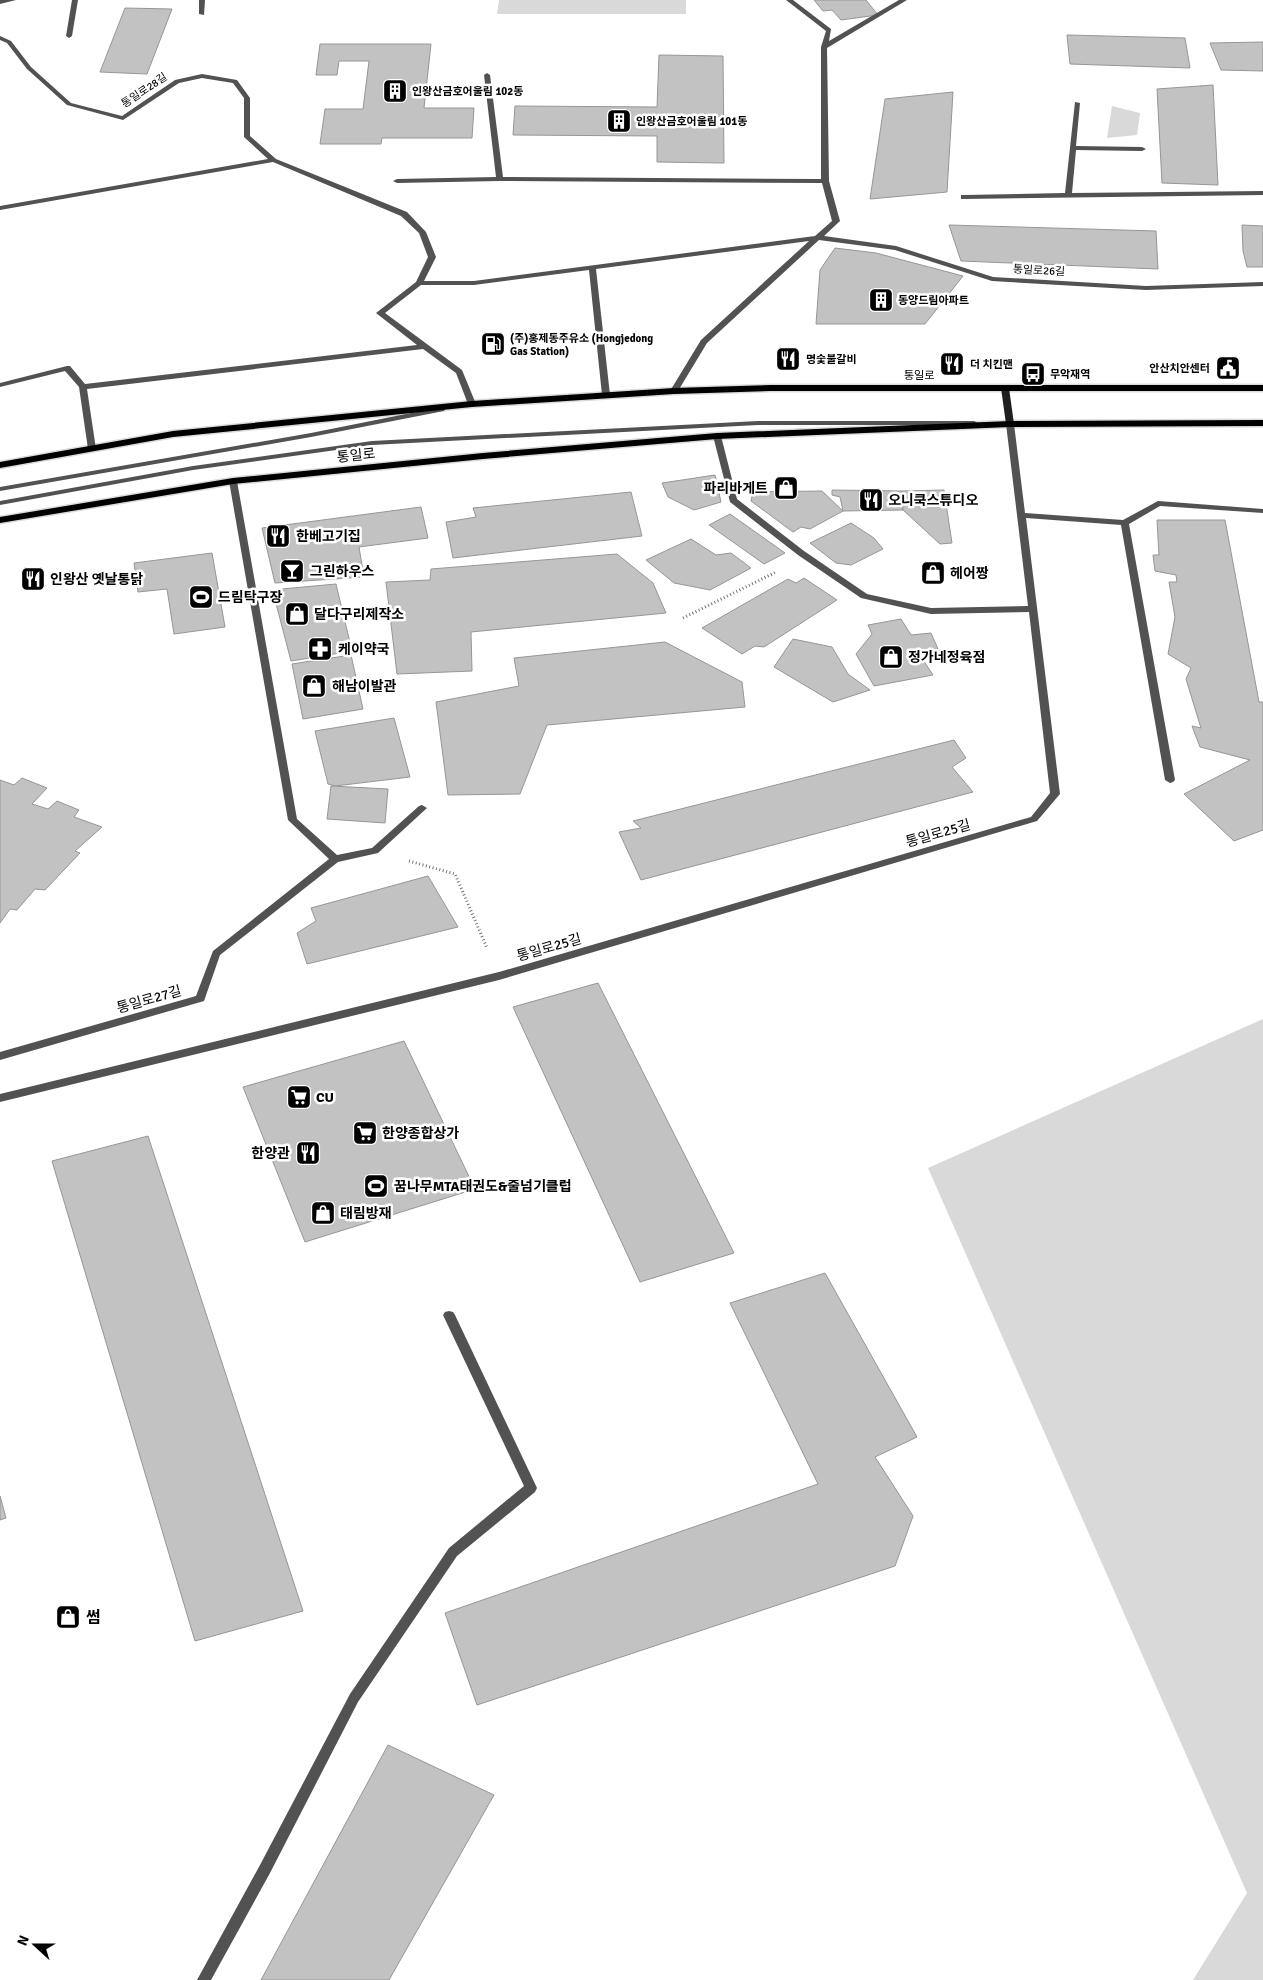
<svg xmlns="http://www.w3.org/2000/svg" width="1263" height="1980" font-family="Signika,'Noto Sans KR',sans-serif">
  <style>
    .green { fill: #d9d9d9 }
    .building { fill: #c2c2c2; stroke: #969696 }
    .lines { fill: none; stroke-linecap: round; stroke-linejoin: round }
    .primary-casing { stroke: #dbdbdb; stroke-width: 3 }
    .path { stroke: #747474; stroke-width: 3; stroke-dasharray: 1 2.5; stroke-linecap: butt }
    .service { fill: #525252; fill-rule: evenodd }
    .minor { fill: #525252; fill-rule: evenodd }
    .secondary { fill: #1f1f1f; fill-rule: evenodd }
    .primary { fill: #000; fill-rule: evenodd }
    .labels { text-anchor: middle; stroke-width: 5; stroke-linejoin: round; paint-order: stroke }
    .far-street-label { font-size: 11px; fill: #000; stroke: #fff }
    .far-poi-label { font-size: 11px; font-weight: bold; fill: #000; stroke: #fff; text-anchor: start }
    .street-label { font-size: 14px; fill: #000; stroke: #fff }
    .poi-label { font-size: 14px; font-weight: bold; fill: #000; stroke: #fff; text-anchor: start }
    .near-poi-label { font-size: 16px; font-weight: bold; fill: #000; stroke: #fff; text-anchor: start }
  </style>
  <rect width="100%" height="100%" fill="#fff"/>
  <g class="green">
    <path d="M499,0H686V14H497Z"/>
    <path d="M1112,106L1140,113L1137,135L1107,138Z"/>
    <path d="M1263,1019V1980H1193L1247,1893L928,1168Z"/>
  </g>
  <g class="building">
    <path d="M814,0H866L878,15L841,20L832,10L823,11Z"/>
    <path d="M125,8L172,9L147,74L100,72Z"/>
    <path d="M1067,35L1185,38L1190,68L1070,64Z"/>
    <path d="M1263,42V71L1221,70L1210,43Z"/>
    <path d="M320,44H431L424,108H474L472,138H382L381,144H320L325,109H363L369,61H339L337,75H316Z"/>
    <path d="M659,55L723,56L724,163L657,162V136L513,135L515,106L657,107Z"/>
    <path d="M1213,85L1218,185L1162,183L1157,89Z"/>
    <path d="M953,92L947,192L870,199L885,99Z"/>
    <path d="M949,225L1156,231L1158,269L961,261Z"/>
    <path d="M1242,225L1263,226V267H1247L1243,251Z"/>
    <path d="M835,248L876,253L963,276L925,324H816L820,270Z"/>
    <path d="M715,475L721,502L694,510L668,497L662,483Z"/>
    <path d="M832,490L902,491L903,510L843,511L840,497L832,495Z"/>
    <path d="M944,490L952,543L940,544L903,510L902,491Z"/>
    <path d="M822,491L843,511L810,529L801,527L793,532L751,501L753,492Z"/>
    <path d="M631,492L642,536L453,558L446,522L476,517L473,508Z"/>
    <path d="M421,507L428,538L359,547L364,577L275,583L262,528Z"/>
    <path d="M730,514L785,553L764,564L709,525Z"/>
    <path d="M1157,520H1225L1259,702H1263V830L1234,841L1184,794L1250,760L1200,747L1192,726L1201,728L1186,679L1191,668L1168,654L1175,617L1169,582H1177L1176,575L1155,571L1153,555H1159Z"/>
    <path d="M851,523L874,538L883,549L851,565L836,563L810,543Z"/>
    <path d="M691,539L716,555L731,553L751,568L710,590L674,583L646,560Z"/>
    <path d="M212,553L225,627L174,634L167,589L138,592L134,563Z"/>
    <path d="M617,554L653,583L666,613L471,632L472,671L397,674L386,582L430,580L431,569Z"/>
    <path d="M804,578L837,600L764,647L755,646L742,654L702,628L788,579L796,583Z"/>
    <path d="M336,584L352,651L291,661L273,592L282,589Z"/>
    <path d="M901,619L911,635L931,633L938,649L918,652L933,675L874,686L856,654L872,634L868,625Z"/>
    <path d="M793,639L832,647L848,674L870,690L833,702L774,667Z"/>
    <path d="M665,642L742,682L745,707L547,725L520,794L448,795L436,702L519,686L514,658Z"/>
    <path d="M351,655L363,709L303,719L292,664Z"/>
    <path d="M394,718L410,777L335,786L328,784L315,731Z"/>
    <path d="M954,740L966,758L952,767L973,792L641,880L619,832L641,828L633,821Z"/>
    <path d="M22,778L47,788L32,804L48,809L57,801L79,810L74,817L102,827L75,851L80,853L45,890L35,889L17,910L10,909L0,923V780L14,785Z"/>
    <path d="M331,786L388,789L385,823L327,819Z"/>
    <path d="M428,876L458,927L307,964L297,933L316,921L311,908Z"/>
    <path d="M598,983L734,1253L640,1282L513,1007Z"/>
    <path d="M404,1041L475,1189L305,1242L243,1087Z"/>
    <path d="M148,1136L303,1611L195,1641L52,1161Z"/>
    <path d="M825,1273L917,1437L875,1457L913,1516L895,1566L477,1705L445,1613L818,1484L730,1303Z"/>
    <path d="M0,1496L6,1518L0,1520Z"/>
    <path d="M388,1745L494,1795L389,1980H261Z"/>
  </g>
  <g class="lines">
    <defs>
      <g id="primary">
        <path d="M770,385H1263V391H770L674,394L472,407L173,437L0,468V462L173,431L472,401L674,388Z"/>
        <path d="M1263,420V426L1010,427L717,439L483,459L233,484L0,523V517L233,478L483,453L717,433L1010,421Z"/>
      </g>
    </defs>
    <use href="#primary" class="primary-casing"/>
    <g class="path">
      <path d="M683,618L776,572"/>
      <path d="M409,861L455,874L487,948"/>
    </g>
    <g class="service">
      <path d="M72,0H78L72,36L69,38L66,36Z"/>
      <path d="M199,0H205L204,15L199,14Z"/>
      <path d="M441,407L445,409L444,411L311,437L0,491V487L311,433Z"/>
      <path d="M758,421H974L978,423L974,425H758L372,445L193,470L0,505V501L193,466L372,441Z"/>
    </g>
    <g class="minor">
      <path d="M0,0H16L0,4Z"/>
      <path d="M786,0H793L831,29L829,41L899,0H907L827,48L829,181L840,221L824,236L896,246L993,277L1146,286L1263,282V286L1146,290L992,281L895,250L819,240L707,343L678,391L674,393L670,391L701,340L809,241L596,269L610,395L606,397L602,395L589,270L474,285H421L385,313L462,370L476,404L472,406L468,404L456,373L423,349L87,389L96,449L92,451L88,449L79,387L65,371L0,387V383L67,366H70L85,384L417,345L376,313L416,282L428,257L419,233L401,216L273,162L0,210V206L268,159L244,137V98L233,83L202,78L179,83L123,120L67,105L27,69L7,43L0,40V36L11,41L31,67L71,103L122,116L175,80L202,74L237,80L250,98V136L276,159L407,212L426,232L436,257L424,281H474L815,236L832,221L822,183L500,181L397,183L393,181L397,179L496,177L484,75L487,73L490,75L503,177L821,179V47L826,31Z"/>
      <path d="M1075,102L1080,103L1076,146L1142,147L1146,149L1142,151L1076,150L1072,193L1263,191V195L961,199V195H964L1065,193Z"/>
      <path d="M1007,422H1013L1014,424L1025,513L1123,520L1158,501L1263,509V513L1160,506L1129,524L1175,780L1173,782L1170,783L1165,780L1121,525L1026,518L1060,794L1037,821L499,980L0,1102V1094L499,972L1031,817L1050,793L1029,612L931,614L861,598L798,555L730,502L713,436L717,434L721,436L737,499L804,551L867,594L931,608L1028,606L1006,424Z"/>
      <path d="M230,479H236L237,481L297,819L337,855L372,848L419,806L422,805L427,808L378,853L338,862L220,955L204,1001L0,1060V1052L196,996L213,951L329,859L288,820L229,481Z"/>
      <path d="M449,1311L453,1312L455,1315L537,1488L535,1492L457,1556L358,1702L270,1873L211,1980H197L260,1865L350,1694L449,1548L524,1486L443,1315L445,1312Z"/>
    </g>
    <path class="secondary" d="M1002,386H1005L1009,388L1014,424L1010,426L1006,424L1001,388Z"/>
    <use href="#primary" class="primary"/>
  </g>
  <defs>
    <symbol id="building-square" viewBox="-11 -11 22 22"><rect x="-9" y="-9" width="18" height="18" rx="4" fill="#000" stroke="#fff"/><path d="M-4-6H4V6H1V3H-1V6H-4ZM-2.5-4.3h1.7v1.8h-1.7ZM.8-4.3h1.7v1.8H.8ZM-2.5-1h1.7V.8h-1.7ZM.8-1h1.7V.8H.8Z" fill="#fff"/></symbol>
    <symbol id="fuel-square" viewBox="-11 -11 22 22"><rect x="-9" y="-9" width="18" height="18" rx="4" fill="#000" stroke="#fff"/><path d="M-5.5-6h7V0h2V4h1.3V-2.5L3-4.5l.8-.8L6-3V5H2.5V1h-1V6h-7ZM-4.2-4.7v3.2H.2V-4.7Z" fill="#fff"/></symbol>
    <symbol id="restaurant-square" viewBox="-11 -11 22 22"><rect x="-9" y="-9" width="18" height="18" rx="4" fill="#000" stroke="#fff"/><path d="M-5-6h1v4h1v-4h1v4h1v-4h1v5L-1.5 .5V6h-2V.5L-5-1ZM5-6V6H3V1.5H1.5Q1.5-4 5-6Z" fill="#fff"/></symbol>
    <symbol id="civic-square" viewBox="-11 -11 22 22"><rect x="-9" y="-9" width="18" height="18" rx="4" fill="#000" stroke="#fff"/><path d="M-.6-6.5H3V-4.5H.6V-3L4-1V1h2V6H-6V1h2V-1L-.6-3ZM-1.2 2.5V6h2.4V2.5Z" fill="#fff"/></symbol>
    <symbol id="bus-square" viewBox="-11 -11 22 22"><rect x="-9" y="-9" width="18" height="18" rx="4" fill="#000" stroke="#fff"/><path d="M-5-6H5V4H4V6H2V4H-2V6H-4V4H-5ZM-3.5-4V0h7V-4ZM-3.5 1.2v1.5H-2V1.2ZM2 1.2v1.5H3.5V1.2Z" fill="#fff"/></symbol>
    <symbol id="shop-square" viewBox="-11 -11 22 22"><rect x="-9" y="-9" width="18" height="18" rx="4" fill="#000" stroke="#fff"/><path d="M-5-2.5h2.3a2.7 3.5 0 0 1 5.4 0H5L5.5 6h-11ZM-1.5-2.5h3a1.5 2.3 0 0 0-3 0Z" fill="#fff"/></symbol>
    <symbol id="bar-square" viewBox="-11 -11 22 22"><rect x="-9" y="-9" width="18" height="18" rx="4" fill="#000" stroke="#fff"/><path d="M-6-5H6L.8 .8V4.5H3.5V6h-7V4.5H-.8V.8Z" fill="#fff"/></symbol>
    <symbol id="stadium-square" viewBox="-11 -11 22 22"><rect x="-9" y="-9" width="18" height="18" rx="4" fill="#000" stroke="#fff"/><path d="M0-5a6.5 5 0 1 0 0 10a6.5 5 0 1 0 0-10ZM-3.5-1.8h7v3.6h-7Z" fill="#fff"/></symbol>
    <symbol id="pharmacy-square" viewBox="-11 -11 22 22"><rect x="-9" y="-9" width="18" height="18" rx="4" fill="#000" stroke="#fff"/><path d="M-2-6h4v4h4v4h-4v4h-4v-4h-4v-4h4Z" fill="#fff"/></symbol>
    <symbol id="supermarket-square" viewBox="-11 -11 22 22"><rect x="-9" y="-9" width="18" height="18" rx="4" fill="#000" stroke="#fff"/><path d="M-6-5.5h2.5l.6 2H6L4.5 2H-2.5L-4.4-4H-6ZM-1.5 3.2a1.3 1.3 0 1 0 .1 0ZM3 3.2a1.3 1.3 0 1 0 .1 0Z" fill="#fff"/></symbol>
  </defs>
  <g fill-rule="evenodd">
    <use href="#building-square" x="381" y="77" width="28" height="28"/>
    <use href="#building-square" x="605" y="107" width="28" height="28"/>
    <use href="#building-square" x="867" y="286" width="28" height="28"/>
    <use href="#fuel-square" x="479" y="330" width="28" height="28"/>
    <use href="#restaurant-square" x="774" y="345" width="28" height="28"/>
    <use href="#restaurant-square" x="938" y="350" width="28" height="28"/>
    <use href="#civic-square" x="1214" y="354" width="28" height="28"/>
    <use href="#bus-square" x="1019" y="360" width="28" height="28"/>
    <use href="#shop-square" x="772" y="474" width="28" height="28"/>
    <use href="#restaurant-square" x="857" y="486" width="28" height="28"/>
    <use href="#restaurant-square" x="264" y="522" width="28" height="28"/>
    <use href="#bar-square" x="278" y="557" width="28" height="28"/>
    <use href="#shop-square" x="919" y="559" width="28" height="28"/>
    <use href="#restaurant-square" x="19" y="565" width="28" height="28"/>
    <use href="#stadium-square" x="187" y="583" width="28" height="28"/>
    <use href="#shop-square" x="283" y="600" width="28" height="28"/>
    <use href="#pharmacy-square" x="306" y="635" width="28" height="28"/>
    <use href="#shop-square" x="877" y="643" width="28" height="28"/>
    <use href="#shop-square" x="300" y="672" width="28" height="28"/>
    <use href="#supermarket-square" x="285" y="1083" width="28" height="28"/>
    <use href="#supermarket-square" x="351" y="1119" width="28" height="28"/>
    <use href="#restaurant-square" x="294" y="1139" width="28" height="28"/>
    <use href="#stadium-square" x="362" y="1172" width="28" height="28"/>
    <use href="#shop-square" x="309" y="1199" width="28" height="28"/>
    <use href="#shop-square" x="54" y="1603" width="28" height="28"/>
  </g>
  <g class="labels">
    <g class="far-street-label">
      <text transform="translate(144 90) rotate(-34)" y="4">통일로28길</text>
      <text transform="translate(1039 270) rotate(3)" y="4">통일로26길</text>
      <text x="919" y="379">통일로</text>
    </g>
    <g class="far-poi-label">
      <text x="412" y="95">인왕산금호어울림 102동</text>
      <text x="636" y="125">인왕산금호어울림 101동</text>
      <text x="898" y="304">동양드림아파트</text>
      <text x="510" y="342">(주)홍제동주유소 (Hongjedong<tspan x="510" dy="13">Gas Station)</tspan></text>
      <text x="806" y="363">명숯불갈비</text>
      <text x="970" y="368">더 치킨맨</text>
      <text x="1210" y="372" text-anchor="end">안산치안센터</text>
      <text x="1050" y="378">무악재역</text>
    </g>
    <g class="street-label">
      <text transform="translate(356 455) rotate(-6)" y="5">통일로</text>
      <text transform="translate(938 833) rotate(-16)" y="5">통일로25길</text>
      <text transform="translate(549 947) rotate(-16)" y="5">통일로25길</text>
      <text transform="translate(149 999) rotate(-16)" y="5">통일로27길</text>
    </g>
    <g class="poi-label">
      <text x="768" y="493" text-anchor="end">파리바게트</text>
      <text x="888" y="505">오니쿡스튜디오</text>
      <text x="296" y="541">한베고기집</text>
      <text x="310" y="576">그린하우스</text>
      <text x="950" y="578">헤어짱</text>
      <text x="50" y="584">인왕산 옛날통닭</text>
      <text x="218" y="602">드림탁구장</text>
      <text x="314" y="619">달다구리제작소</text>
      <text x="338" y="654">케이약국</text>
      <text x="908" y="662">정가네정육점</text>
      <text x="332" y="691">해남이발관</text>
      <text x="316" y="1102">CU</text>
      <text x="382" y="1138">한양종합상가</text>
      <text x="290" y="1158" text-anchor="end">한양관</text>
      <text x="394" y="1191">꿈나무MTA태권도&amp;줄넘기클럽</text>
      <text x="340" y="1218">태림방재</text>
    </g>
    <g class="near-poi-label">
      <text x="86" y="1623">썸</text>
    </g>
  </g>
  <g transform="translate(35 1945) rotate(291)" stroke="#ffffff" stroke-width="4" paint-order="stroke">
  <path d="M0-4L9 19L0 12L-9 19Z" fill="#000000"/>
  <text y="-8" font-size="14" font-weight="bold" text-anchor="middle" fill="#000000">N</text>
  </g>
</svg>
